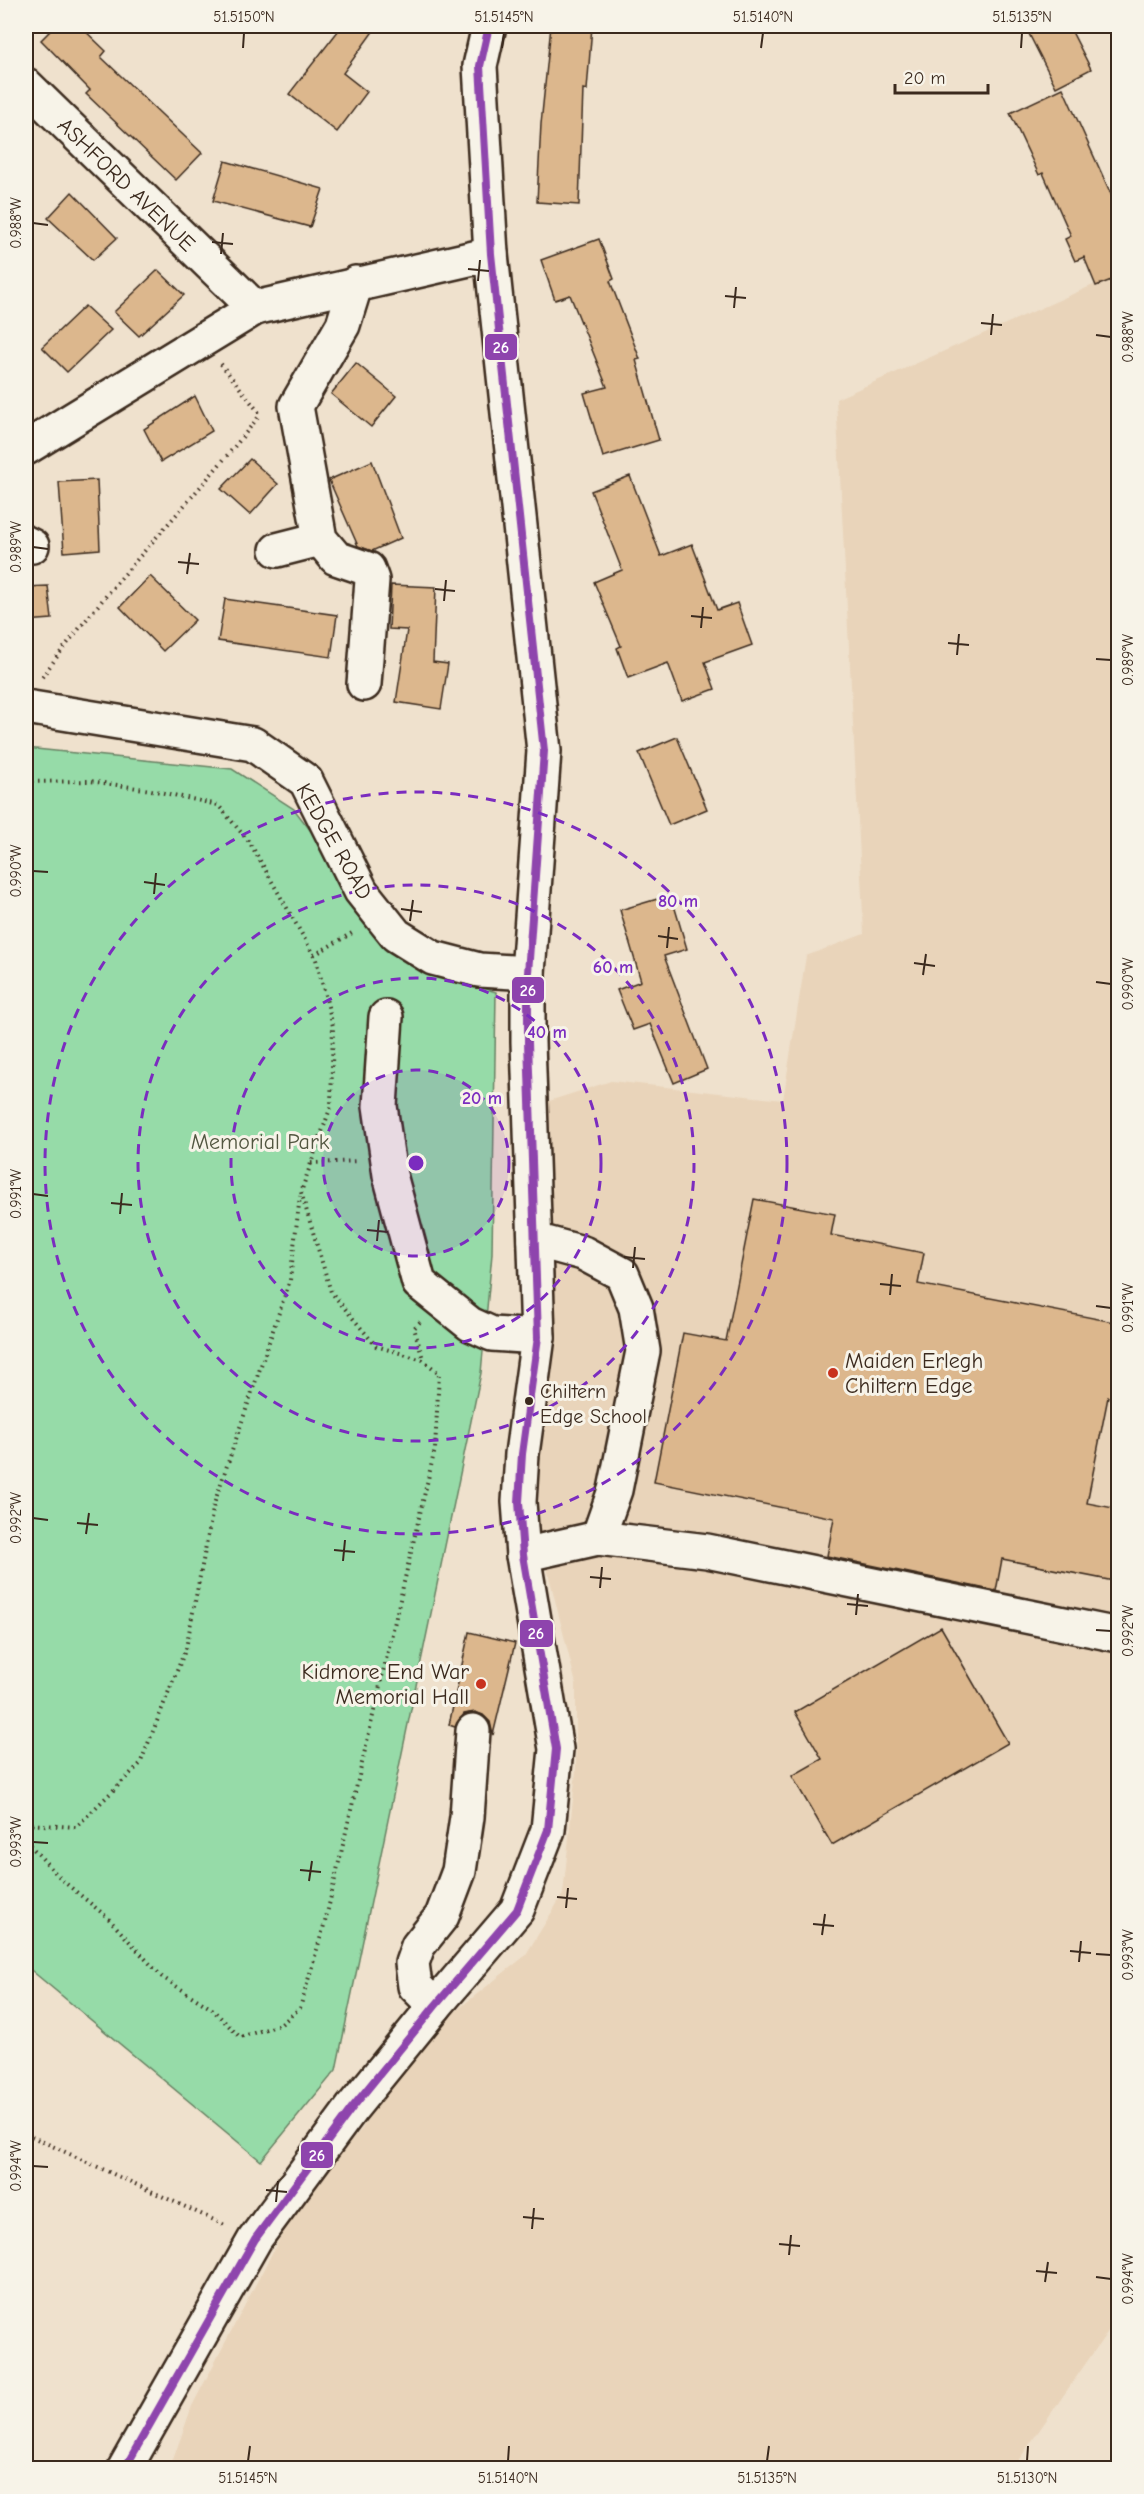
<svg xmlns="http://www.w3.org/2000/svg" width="1144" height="2494" font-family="'Comic Neue',sans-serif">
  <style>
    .built { fill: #e9d4ba }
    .green { fill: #96dba8; stroke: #688263; stroke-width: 1.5 }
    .building { fill: #dcb78d; stroke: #3b2a1e; stroke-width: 1.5 }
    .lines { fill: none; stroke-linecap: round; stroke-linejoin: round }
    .minor-casing { stroke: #3b2a1e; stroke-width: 38 }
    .path { stroke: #3b2a1e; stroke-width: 4; stroke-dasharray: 1.5 4.5; stroke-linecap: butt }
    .minor { stroke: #f7f3e8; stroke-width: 33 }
    .bus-1-casing { stroke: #f7f3e8; stroke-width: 12 }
    .bus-1 { stroke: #8e44ad; stroke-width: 8 }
    .ticks { fill: none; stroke: #3b2a1e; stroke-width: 2 }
    .ring { fill: none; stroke: #7b2cbf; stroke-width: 3; stroke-dasharray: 10 8 }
    .poi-dot { fill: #c8321e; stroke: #f7f3e8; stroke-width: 2 }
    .bus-dot { fill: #3b2a1e; stroke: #f7f3e8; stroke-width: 2 }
    .labels { text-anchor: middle; stroke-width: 6; stroke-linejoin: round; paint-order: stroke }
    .bus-label { font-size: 20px; fill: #3b2a1e; stroke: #f7f3e8; text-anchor: start }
    .street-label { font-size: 22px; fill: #3b2a1e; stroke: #f7f3e8 }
    .park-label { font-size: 22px; fill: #525640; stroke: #f7f3e8 }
    .poi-label { font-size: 22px; fill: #3b2a1e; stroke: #f7f3e8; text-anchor: start }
    .centre { fill: #7b2cbf; stroke: #f7f3e8; stroke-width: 3 }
    .ring-label { font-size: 18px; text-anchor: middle; font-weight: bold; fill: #7b2cbf; stroke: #f7f3e8; stroke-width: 6; stroke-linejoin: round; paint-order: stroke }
    .line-badge { stroke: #f7f3e8; stroke-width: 2 }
    .badge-label { font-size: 16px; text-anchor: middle; font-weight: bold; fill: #fff }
    .neatline { fill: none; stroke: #3b2a1e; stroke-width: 2 }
    .ticks-label { font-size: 15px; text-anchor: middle; fill: #3b2a1e }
  </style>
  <rect width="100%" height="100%" fill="#efe1cd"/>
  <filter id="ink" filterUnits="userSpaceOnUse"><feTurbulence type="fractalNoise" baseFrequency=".0167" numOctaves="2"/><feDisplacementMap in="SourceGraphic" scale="12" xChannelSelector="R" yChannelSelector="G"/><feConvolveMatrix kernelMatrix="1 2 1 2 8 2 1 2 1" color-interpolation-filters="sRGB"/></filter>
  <g filter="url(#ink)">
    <path class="built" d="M1118,274V2317L1013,2468H170L192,2406L303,2194L362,2129L399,2056L525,1956L563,1894L576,1771V1684L538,1532L540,1446L555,1300L546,1102L611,1081L783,1100L806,956L864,934L836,399Z"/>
    <path class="green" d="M26,748L232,769L294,809L415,966L496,992L492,1254L481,1373L336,2070L261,2161L26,1966Z"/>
    <g class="building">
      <path d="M55,26H80L106,51L101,57L202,153L176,180L86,94L90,90L41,40Z"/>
      <path d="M342,26H377L343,73L367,92L337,132L289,94Z"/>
      <path d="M551,26H592L587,90L583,89L579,205L537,202L541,124Z"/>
      <path d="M1025,26H1069L1091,69L1056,87Z"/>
      <path d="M1063,88L1119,212V277L1096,286L1084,257L1075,261L1065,239L1071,236L1043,173L1039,175L1010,113Z"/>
      <path d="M225,161L323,189L310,227L213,201Z"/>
      <path d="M72,192L117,238L93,260L48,218Z"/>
      <path d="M599,239L614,279L610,281L640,359L636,360L659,440L603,457L584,393L607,387L570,295L555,300L541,260Z"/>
      <path d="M158,270L184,295L139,336L114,312Z"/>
      <path d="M85,306L111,330L67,372L42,347Z"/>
      <path d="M356,363L396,396L371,427L331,394Z"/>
      <path d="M195,396L212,431L161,462L144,429Z"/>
      <path d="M250,459L278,484L250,515L221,489Z"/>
      <path d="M372,461L401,538L372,551L358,546L329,480Z"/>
      <path d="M630,476L661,556L692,544L717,610L737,603L752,645L705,662L715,689L682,701L668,663L628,678L617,648L621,646L594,582L622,570L591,491Z"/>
      <path d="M97,480L100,549L64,552L59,482Z"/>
      <path d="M150,576L195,620L163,651L120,607Z"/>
      <path d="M391,585L436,587L433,662L448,664L441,709L396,702L407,630L389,629Z"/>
      <path d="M48,586L52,619L26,621V587Z"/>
      <path d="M225,599L337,615L331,657L218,641Z"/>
      <path d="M677,737L707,809L669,825L639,753Z"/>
      <path d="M671,895L687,949L664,956L707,1069L674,1083L650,1024L633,1030L617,990L641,981L620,910Z"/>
      <path d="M754,1199L835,1214L831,1235L924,1253L918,1284L1119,1323V1400L1108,1397L1087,1503L1119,1509V1582L1002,1559L996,1591L827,1556L834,1518L654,1482L683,1333L726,1341Z"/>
      <path d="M941,1627L1008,1743L832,1845L792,1776L822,1759L795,1712Z"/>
      <path d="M469,1632L515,1643L493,1735L490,1722L483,1715L475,1712L464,1714L455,1727L449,1725Z"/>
    </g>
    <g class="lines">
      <defs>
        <g id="minor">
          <path d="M26,85L255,308"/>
          <path d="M356,283L343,325L296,406L320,539L336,558L368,569L372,580L364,684"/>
          <path d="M26,448L255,308L491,254"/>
          <path d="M26,543L32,546"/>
          <path d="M277,550L320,539"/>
          <path d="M26,707L253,744L306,781L361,891L396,935L433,958L479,970L528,973"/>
          <path d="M386,1017L380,1106L390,1175L419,1283L470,1324L492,1334L538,1337"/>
          <path d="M535,1240L583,1253L622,1274L636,1308L643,1351L615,1490L598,1538"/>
          <path d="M523,1555L598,1538L707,1551L1118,1635"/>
          <path d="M435,2006L415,1986L412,1963L418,1946L442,1916L459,1871L467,1817L473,1731"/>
          <path d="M125,2468L255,2239L352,2108L435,2006L517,1910L548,1830L556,1749L523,1555L519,1502L522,1454L538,1337L528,1042V973L544,751L491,254L480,66L489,26"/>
        </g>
      </defs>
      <use href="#minor" class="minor-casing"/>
      <g class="path">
        <path d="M221,364L261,415"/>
        <path d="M42,677C109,585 190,504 260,415"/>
        <path d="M26,782L90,781L151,790L218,805L250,843L316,959L333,1026L331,1106L301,1192L331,1292L376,1346L423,1360L439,1373L435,1449L325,1922L300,2008L280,2025L240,2037L212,2009L162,1977L107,1917L63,1881L26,1841"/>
        <path d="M314,955L352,933"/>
        <path d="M311,1163L358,1161"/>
        <path d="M420,1322L414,1328L423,1359"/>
        <path d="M26,1824L76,1827L140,1764L186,1648L214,1504L290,1280L300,1196"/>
        <path d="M26,2134L227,2226"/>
      </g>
      <use href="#minor" class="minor"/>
      <defs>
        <path id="bus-1" d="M125,2468L255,2239L352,2108L435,2006L517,1910L548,1830L556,1749L523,1555L519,1502L522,1454L538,1337L528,1042V973L544,751L491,254L480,66L489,26"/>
      </defs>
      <use href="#bus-1" class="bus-1-casing"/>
      <use href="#bus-1" class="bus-1"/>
    </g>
  </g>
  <path class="ticks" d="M243,48L244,33M502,48L504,33M761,48L763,33M1021,48L1022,33M33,223L48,225M212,242L233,244M221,254L223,233M468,269L489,271M478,281L480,260M725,296L746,298M734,308L736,287M981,323L1002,325M991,335L993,314M1096,335L1111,337M33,547L48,549M178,562L199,564M187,574L190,553M435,589L455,591M444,601L446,580M691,616L712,618M701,628L703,607M948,643L969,645M957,655L959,634M1096,659L1111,660M33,871L48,872M144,882L165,885M154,894L156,873M401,909L422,912M410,921L413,900M658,936L678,939M667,948L669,927M914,963L935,966M923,975L926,954M1096,982L1111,984M33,1194L48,1196M111,1203L132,1205M120,1214L122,1193M367,1230L388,1232M377,1241L379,1220M624,1257L645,1259M633,1268L635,1247M880,1284L901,1286M890,1295L892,1274M1096,1306L1111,1308M33,1518L48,1520M77,1523L98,1525M86,1534L89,1513M334,1550L355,1552M343,1561L345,1540M590,1577L611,1579M600,1588L602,1567M847,1604L868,1606M856,1615L858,1594M1096,1630L1111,1631M33,1842L48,1843M300,1870L321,1872M309,1881L312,1861M557,1897L577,1899M566,1908L568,1888M813,1924L834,1926M822,1935L825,1914M1070,1951L1091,1953M1096,1954L1111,1955M1079,1962L1081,1941M33,2166L48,2167M266,2190L287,2192M276,2202L278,2181M523,2217L544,2219M532,2229L534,2208M779,2244L800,2246M789,2255L791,2235M1036,2271L1057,2273M1096,2277L1111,2279M1045,2282L1048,2262M248,2461L250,2446M508,2461L509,2446M767,2461L769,2446M1027,2461L1028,2446"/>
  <circle cx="416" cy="1163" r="93" fill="#7b2cbf" fill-opacity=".12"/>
  <g class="ring">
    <circle cx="416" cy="1163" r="93"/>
    <circle cx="416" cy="1163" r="185"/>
    <circle cx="416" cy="1163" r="278"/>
    <circle cx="416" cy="1163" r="371"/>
  </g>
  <g class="poi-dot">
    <circle cx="833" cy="1373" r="6"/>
    <circle cx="481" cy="1684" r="6"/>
  </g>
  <circle class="bus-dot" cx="529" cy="1401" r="5"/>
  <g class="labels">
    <g class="bus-label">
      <text x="540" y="1398">Chiltern<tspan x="540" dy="25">Edge School</tspan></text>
    </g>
    <g class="street-label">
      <text transform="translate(127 184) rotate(44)" y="8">ASHFORD AVENUE</text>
      <text transform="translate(335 841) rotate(60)" y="8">KEDGE ROAD</text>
    </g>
    <g class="park-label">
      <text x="260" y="1149">Memorial Park</text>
    </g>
    <g class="poi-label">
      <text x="845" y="1368">Maiden Erlegh<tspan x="845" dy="25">Chiltern Edge</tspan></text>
      <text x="469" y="1679" text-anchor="end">Kidmore End War<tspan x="469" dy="25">Memorial Hall</tspan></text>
    </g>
  </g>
  <circle cx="416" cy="1163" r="9" class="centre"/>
  <g class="ring-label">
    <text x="678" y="907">80 m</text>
    <text x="613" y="973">60 m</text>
    <text x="547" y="1038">40 m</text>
    <text x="482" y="1104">20 m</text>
  </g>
  <g class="line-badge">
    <rect x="484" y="333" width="34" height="28" rx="6" fill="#8e44ad"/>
    <rect x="511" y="976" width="34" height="28" rx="6" fill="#8e44ad"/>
    <rect x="519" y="1619" width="35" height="29" rx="6" fill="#8e44ad"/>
    <rect x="300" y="2141" width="34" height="28" rx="6" fill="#8e44ad"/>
  </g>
  <g class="badge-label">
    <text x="501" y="353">26</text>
    <text x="528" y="996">26</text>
    <text x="536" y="1639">26</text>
    <text x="317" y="2161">26</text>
  </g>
  <rect width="1144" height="2494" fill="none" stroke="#f7f3e8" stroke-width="66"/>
  <path d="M895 84v9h93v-9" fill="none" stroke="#3b2a1e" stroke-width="3"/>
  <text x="904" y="84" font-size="18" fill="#3b2a1e" stroke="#f7f3e8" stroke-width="4.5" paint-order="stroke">20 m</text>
  <rect x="33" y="33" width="1078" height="2428" class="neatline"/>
  <g class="ticks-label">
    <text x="244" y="22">51.5150°N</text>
    <text x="504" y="22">51.5145°N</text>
    <text x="763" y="22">51.5140°N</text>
    <text x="1022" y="22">51.5135°N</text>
    <text transform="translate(16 223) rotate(-90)" y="5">0.988°W</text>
    <text transform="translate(1128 337) rotate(-90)" y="5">0.988°W</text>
    <text transform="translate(16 547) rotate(-90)" y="5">0.989°W</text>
    <text transform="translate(1128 660) rotate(-90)" y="5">0.989°W</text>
    <text transform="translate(16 871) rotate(-90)" y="5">0.990°W</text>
    <text transform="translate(1128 984) rotate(-90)" y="5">0.990°W</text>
    <text transform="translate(16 1194) rotate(-90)" y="5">0.991°W</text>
    <text transform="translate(1128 1308) rotate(-90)" y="5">0.991°W</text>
    <text transform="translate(16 1518) rotate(-90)" y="5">0.992°W</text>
    <text transform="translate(1128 1631) rotate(-90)" y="5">0.992°W</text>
    <text transform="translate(16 1842) rotate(-90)" y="5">0.993°W</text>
    <text transform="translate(1128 1955) rotate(-90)" y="5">0.993°W</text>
    <text transform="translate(16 2166) rotate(-90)" y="5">0.994°W</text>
    <text transform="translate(1128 2279) rotate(-90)" y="5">0.994°W</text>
    <text x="248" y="2483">51.5145°N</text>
    <text x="508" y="2483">51.5140°N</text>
    <text x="767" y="2483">51.5135°N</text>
    <text x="1027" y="2483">51.5130°N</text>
  </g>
</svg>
